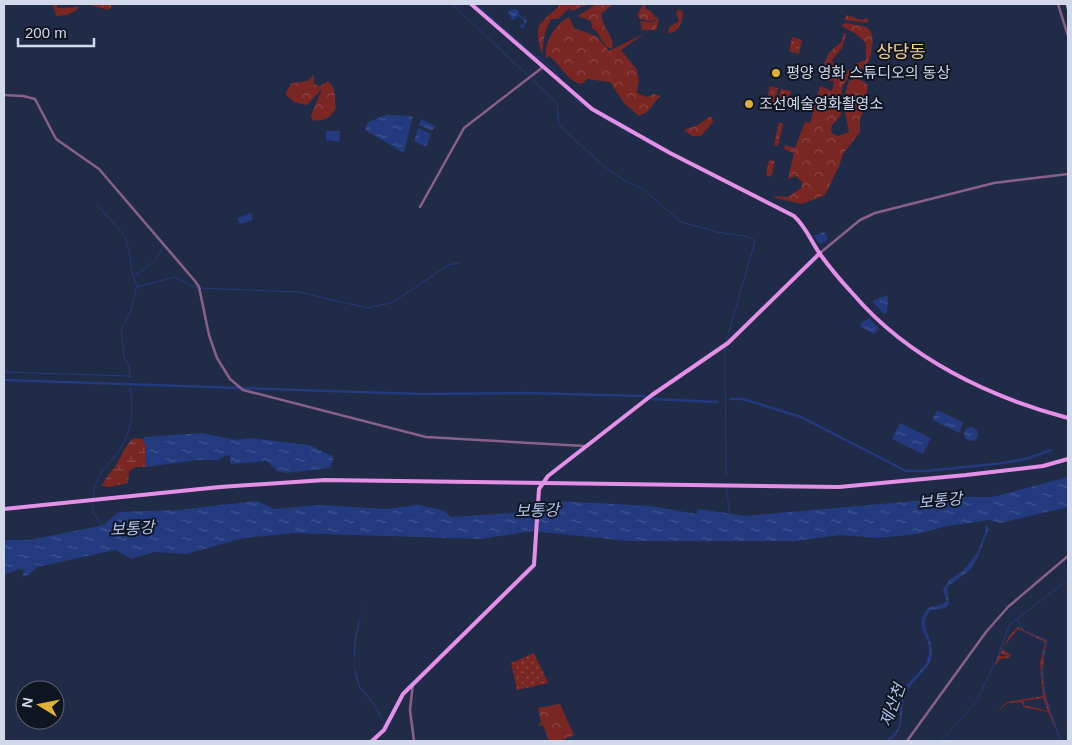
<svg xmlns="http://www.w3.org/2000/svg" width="1072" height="745" font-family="Arial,'Noto Sans KR',sans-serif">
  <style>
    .grass { fill: url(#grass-dots); fill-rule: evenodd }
    .forest { fill: url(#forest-crowns) }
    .wetland { fill: url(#wetland-marsh) }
    .water { fill: url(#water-ripples) }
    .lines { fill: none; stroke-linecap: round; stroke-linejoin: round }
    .stream { stroke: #233b7e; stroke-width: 1 }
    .canal { stroke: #233b7e; stroke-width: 2.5 }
    .minor { stroke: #89608a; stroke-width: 2.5 }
    .major { stroke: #e590e7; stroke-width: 4 }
    .rail { stroke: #b2bbce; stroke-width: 1 }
    .poi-dot { fill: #e0b034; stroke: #0f1521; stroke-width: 2 }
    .labels { text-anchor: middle; stroke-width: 4; stroke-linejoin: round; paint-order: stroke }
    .poi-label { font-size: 15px; fill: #d1d9eb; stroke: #0f1521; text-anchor: start }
    .water-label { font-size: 16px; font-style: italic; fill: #b3c5ec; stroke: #0f1521 }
    .quarter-label { font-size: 18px; fill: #f4d288; stroke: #0f1521 }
  </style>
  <defs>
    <pattern id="grass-dots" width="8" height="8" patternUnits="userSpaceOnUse" patternTransform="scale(1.25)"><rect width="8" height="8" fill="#7a2724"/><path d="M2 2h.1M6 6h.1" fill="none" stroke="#8c4644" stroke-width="1.8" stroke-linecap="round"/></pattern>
    <pattern id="forest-crowns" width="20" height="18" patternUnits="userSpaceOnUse" patternTransform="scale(1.25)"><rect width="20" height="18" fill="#7a2724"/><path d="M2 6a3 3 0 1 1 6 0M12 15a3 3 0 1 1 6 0" fill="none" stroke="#8c4644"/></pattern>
    <pattern id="wetland-marsh" width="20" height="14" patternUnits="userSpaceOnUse" patternTransform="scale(1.25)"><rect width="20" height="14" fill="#7a2724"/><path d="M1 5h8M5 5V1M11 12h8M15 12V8" fill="none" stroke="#8c4644"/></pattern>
    <pattern id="water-ripples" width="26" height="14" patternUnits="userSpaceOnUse" patternTransform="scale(1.25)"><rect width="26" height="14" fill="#233b7e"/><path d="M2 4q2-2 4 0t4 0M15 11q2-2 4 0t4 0" fill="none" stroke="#425790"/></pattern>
  </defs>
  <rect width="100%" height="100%" fill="#202b47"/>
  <g class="grass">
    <path d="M792,37L802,40L799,54L789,51Z"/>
    <path d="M770,86L778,88L773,109L767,98Z"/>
    <path d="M781,89L791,91L785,111L776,109Z"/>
    <path d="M779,122L783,124L778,146L774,145Z"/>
    <path d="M769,160L775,161L771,177L766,175Z"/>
    <path d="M1018,627L1047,641C1036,682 1047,703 1061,741L1048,712L1023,707L1022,702L1008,703L995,713L1007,702L1043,696L1040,663L1045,643L1043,641L1018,629L1002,649L1011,655L1008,658L1000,659L997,664H995L999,653L1000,656H1007L1000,653L1010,635ZM1043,698L1048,711L1024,705L1023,701Z"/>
    <path d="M534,653L548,683L517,690L511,663Z"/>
  </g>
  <g class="forest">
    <path d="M53,4H57V8L78,7L77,10L67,15L56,16Z"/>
    <path d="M87,4H115L108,10Z"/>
    <path d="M561,4H588L572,11L569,8L558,19H551L545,32L542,54C532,22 541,24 561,4Z"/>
    <path d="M596,4H613L602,13C600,26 616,37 612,49L606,47L597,32L592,28L591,21L578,16Z"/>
    <path d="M643,4H646L645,9L650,10L655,17L659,18L651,21L640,19L637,15Z"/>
    <path d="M679,9L683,13C683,22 678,33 668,33L669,27L679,21L676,12Z"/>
    <path d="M847,15L861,20L868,18V23L844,20Z"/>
    <path d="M569,17L574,28L596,36L609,51L645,33L621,50L637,70L639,80L637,93L647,97L654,94L660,96L647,112L639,116L624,103L610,82L587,79L582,84C567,82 561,64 549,56L547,59C542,43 556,24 569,17Z"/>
    <path d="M659,19L656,30H642L640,21L651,22Z"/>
    <path d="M848,23C853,25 863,25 868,28C877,35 871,61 864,69L855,67L857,63L866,60V43L856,34L842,26V24Z"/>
    <path d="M844,33L846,34L842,48L832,60L835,69L849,70L851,73L842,87L841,114C838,122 827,124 833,134L838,136L849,132L843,101L849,81L856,77L868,85L865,108L860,118V132L843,154L839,166L825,195L802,204L775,198V196L788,197L801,188L802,182L796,176L788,179L794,153L784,149L785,145L795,148L805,122L810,123L820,86L832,91L834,81L821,80C823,70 824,60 830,52C838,43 841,47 844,33Z"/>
    <path d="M314,74V84L320,86L328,81L334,89L336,108C330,118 324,122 312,120L311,116L322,89L307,105L294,102L285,94L292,83L308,81Z"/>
    <path d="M709,117H712L713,122L701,136H692L684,130L698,125Z"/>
    <path d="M560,704L574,735L559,741H549L543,725L538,726L541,722L538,708Z"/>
  </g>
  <path class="wetland" d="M134,438L143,439L145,444L146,467H136L129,471L128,483L110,487L102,486C106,476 112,471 118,462C123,453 125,445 134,438Z"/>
  <g class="water">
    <path d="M516,9L519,11L518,14L527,20L523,29L519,25L524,24V20L518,16L512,20L508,11Z"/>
    <path d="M386,115L413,116L404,153L365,130L367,124L371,121Z"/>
    <path d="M421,119L435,126L432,131L419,125Z"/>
    <path d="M418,128L431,134L426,147L414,141Z"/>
    <path d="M326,131H340L339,142L326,140Z"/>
    <path d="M251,213L253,220L240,224L237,218Z"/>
    <path d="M824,232L828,240L820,244L814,236Z"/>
    <path d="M888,295L887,313L884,314L872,301Z"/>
    <path d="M869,318L879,329L873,334L860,326L863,322Z"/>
    <path d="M937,410L963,422L959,433L932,420Z"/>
    <path d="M900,423L931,438L923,454L892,439Z"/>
    <circle cx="971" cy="434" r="7"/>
    <path d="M202,433L235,440L250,438L309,445L334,457L330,468L286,473L277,471L267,461L231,464L230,456L226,455L218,460H198L146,467L145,444L143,439L145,437Z"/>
    <path d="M1068,477V507L1000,523L990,520L947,526L917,534L879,538L841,535L795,541H629L532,531L480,539L295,533L244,538L186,554L154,552L132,559L115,550L37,567L30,574L22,577L25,570L19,569L4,575V540H29L104,525L118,512L178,510L257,501L275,509L320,505L386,509L419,505L445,511L451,517L513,513L543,502L559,501L651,506L696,514L699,509L745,516L960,497H993Z"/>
    <path d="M985,524L989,528L978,557L970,570L947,587L949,605L945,608L931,610C916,624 933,636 932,653C931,670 914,678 907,691C897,709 909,724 890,741H886C890,737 894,735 897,730C903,718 897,704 903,692C908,679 924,672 928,658C935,635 910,631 928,608L941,605L947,601L943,590L949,580L963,571L978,552L986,530Z"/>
    <path d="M368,598L361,614L356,639L354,664L360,687L374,703L385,724C380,718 377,710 373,704C369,697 361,692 358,685C350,655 354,625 368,598Z"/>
  </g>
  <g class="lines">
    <g class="stream">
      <path d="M452,4L557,103L559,125L607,169L627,182L643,189L681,222L717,232L750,237L755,241L726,342"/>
      <path d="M476,4L536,57H539L555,70L560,79"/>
      <path d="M575,97L574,99L590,109"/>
      <path d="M595,113L631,134"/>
      <path d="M97,204C106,216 122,229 127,243C132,257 129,271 137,285L131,310L121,330L124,357L129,367L130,378"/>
      <path d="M133,276C145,270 158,260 163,247"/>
      <path d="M422,283L448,265L459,263"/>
      <path d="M137,287L174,277L197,288L299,292L367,308L391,303L421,284"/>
      <path d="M725,346L726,475"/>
      <path d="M4,364L8,372"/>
      <path d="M4,372L129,376"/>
      <path d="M726,489L730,514"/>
      <path d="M93,498C94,481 100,473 111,461C130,440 135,415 130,388"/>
      <path d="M93,502V512L103,527"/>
      <path d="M1017,618L1024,631L1047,640C1037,682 1047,703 1061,741"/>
      <path d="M977,700L996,661L1010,624L1068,580"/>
      <path d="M941,741L976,702"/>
    </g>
    <g class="canal">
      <path d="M4,380L420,394L528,393L644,396L653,399L717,402"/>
      <path d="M731,399H743L801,417L906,471H927L1003,463L1026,459L1051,450"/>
    </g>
    <g class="minor">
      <path d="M1058,4L1068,36"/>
      <path d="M4,95L23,96L35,99L56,139L99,169L195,281L199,287L209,335L217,358L230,379L243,390L426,437L584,446"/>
      <path d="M420,207L464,128L543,67"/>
      <path d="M820,253L860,220L875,213L994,183L1068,174"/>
      <path d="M413,683L410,710L414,741"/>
      <path d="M907,741L986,632L1008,607L1068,556"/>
    </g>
    <g class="major">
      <path d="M471,4L592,109L670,153L794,216C806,227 811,241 820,254C830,268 842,282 854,295C908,358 989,397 1068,418"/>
      <path d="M4,509L220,487L325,480L839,487L966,475L1043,466L1068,459"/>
      <path d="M372,741L384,730L403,694L534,565L539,489L548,476L652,395L728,343L820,253"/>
    </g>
    <path class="rail" d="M1066,4L1068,12"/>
  </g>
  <g class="poi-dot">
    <circle cx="776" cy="73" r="5"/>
    <circle cx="749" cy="104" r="5"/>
  </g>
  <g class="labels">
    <g class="poi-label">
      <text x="786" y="78">평양 영화 스튜디오의 동상</text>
      <text x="759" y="109">조선예술영화촬영소</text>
    </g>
    <g class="water-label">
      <text transform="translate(940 500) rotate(-6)" y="6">보통강</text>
      <text transform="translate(537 510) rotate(-2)" y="6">보통강</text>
      <text transform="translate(132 528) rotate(-3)" y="6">보통강</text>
      <text transform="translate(892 705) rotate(-70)" y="6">제산천</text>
    </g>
    <g class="quarter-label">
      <text x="901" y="58">상당동</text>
    </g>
  </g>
  <rect width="1072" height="745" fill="none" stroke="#d1d9eb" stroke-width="10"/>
  <g transform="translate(40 705) rotate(280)"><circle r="24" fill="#0f1521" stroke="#5d6372"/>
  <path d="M0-4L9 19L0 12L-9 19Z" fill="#e0b034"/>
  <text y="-8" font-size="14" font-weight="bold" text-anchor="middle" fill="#d1d9eb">N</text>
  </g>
  <path d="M18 38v8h76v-8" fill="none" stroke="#d1d9eb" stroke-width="2.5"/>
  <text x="25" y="38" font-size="15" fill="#d1d9eb" stroke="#0f1521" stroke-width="4" paint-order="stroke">200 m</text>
</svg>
